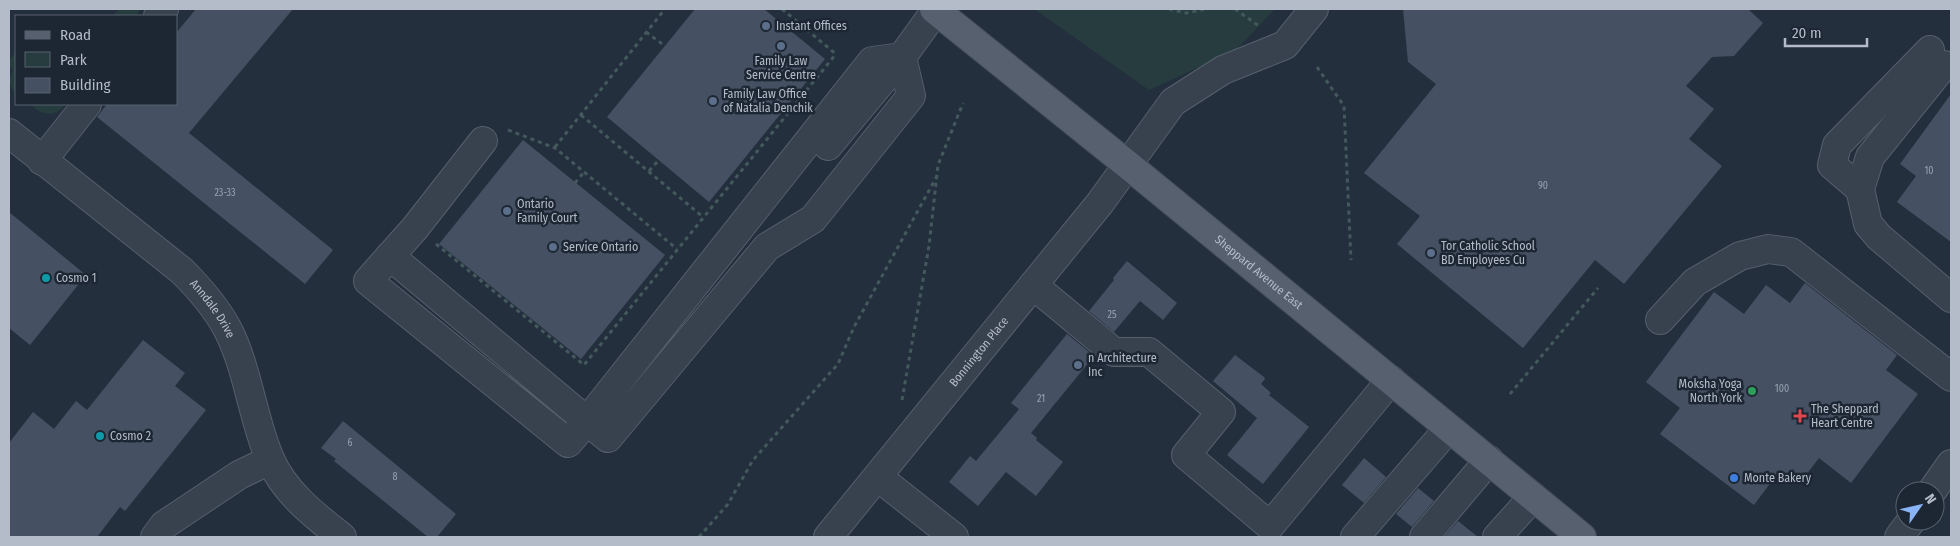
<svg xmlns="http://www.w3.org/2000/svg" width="1960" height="546" font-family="'Fira Sans Condensed',sans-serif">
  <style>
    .green { fill: #263c3f }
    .building { fill: #455162 }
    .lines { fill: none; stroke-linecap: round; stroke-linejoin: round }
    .minor-casing { stroke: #565f6c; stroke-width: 30 }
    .major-casing { stroke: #414a57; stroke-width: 30 }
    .path { stroke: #44595c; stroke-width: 3; stroke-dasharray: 4 4; stroke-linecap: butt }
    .minor { stroke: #38414e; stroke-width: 28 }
    .major { stroke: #56606e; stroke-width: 28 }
    .service-dot { fill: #5c6f8a; stroke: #1d2633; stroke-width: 2 }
    .culture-dot { fill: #0f9aa8; stroke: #1d2633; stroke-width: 2 }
    .leisure-dot { fill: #2e9e5b; stroke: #1d2633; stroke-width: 2 }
    .health-dot { fill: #e0444e; stroke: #1d2633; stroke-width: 2 }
    .shop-dot { fill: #3f7fe0; stroke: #1d2633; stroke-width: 2 }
    .labels { text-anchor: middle; stroke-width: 5; stroke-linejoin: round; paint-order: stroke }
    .number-label { font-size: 10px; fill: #98a1af }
    .poi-label { font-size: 12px; fill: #b4bcc9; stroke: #1d2633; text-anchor: start }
    .street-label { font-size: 12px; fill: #b4bcc9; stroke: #1d2633 }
  </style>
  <rect width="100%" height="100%" fill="#242f3e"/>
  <g class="green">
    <path d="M119,9H141L135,16H113Z"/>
    <path d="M1034,9H1275L1235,51L1149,90Z"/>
    <path d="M16,52V93C8,86 8,80 13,70L9,67V60Z"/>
    <path d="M29,104H66C54,119 42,115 29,104Z"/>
  </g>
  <g class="building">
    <path d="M196,9H293L189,133L333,250L305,284L97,117L107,104H176V33Z"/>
    <path d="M695,9H764L825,59L709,202L607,117Z"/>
    <path d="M1403,9H1748L1763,23L1734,56L1712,57L1686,86L1714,109L1689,139L1722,166L1624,284L1595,260L1523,348L1397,244L1420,216L1364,173L1436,84L1408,62Z"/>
    <path d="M1951,94V242L1897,202L1916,176L1900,164Z"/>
    <path d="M523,140L665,255L581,359L439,244Z"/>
    <path d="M9,212L86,275L30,345L9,328Z"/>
    <path d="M1127,261L1177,303L1163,320L1140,301L1114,332L1089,311L1114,280L1113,278Z"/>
    <path d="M1805,283L1897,355L1886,370L1918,394L1851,483L1819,458L1799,484L1780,470L1754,505L1660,434L1680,408L1646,382L1714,292L1744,314L1766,285L1790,303Z"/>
    <path d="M1067,334L1094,356L1031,433L1037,438L1036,440L1063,462L1036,496L1006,472L978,506L949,482L970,456L976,461L1019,409L1011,403Z"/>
    <path d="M143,340L185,373L175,386L206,410L125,511L120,507L97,537H9V443L33,412L54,429L76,401L87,410Z"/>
    <path d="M1235,355L1264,377L1265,379L1261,384L1271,393L1269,395L1309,427L1263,484L1227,455L1257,418L1213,381Z"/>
    <path d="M343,421L456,514L437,537H428L334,461L336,459L321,448Z"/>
    <path d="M1364,458L1386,477L1364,503L1342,485Z"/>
    <path d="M1418,488L1434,501L1412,527L1396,514Z"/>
    <path d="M1458,521L1478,537H1444Z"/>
  </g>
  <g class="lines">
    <defs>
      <g id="minor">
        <path d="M158,16L164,9"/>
        <path d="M902,57L872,61L587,421L390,256L368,281L568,443L587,421L608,438L767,247L813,219L911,96L902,57"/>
        <path d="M1944,65L1870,157L1860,189L1868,224L1879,237L1951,298"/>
        <path id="s1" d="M9,133L182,271C199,288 215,306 227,328C248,368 252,417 270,459C284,492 315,516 342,537"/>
        <path d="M828,146L902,57L936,10"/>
        <path d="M42,161L87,104"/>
        <path d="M1860,189L1832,165L1837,145L1930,50"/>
        <path d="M390,256L415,228L483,141"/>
        <path d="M1033,285L1114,352H1149L1221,412L1186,455L1270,526L1391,380"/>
        <path d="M1660,320L1695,282L1740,256L1768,249L1791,252L1951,377"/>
        <path d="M878,477L954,537"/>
        <path d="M1932,491L1951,464"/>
        <path d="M155,537L164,525L239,475L270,460"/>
        <path id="s2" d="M828,537L1100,203L1173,102L1223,70L1285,45L1314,9"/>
        <path d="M1355,537L1448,429"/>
        <path d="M1424,537L1489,460"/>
        <path d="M1497,537L1533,497"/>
        <path d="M1899,537L1911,521"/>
      </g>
      <g id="major">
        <path id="s3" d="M934,9L1128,165L1582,537"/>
      </g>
    </defs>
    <use href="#minor" class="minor-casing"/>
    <use href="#major" class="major-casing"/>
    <g class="path">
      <path d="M782,9L837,55"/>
      <path d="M1169,9L1186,13L1206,9"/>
      <path d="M1235,9L1259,26"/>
      <path d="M646,32L665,46"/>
      <path d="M1317,67L1344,106L1351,260"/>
      <path d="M581,115L703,217"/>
      <path d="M508,130L555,148L677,249"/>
      <path d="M555,147L665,9"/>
      <path d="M649,171L659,160"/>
      <path d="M575,183L584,172"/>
      <path d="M436,244L584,365L836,54"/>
      <path d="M1510,394L1598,288"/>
      <path d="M902,400L929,246L938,165L963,103"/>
      <path d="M699,537L728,504L753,460L838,364L854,327L937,176"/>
    </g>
    <use href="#minor" class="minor"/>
    <use href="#major" class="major"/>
  </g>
  <g class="service-dot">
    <circle cx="766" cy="26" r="5"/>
    <circle cx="781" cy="46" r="5"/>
    <circle cx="713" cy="101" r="5"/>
    <circle cx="507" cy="211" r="5"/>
    <circle cx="553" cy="247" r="5"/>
    <circle cx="1431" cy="253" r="5"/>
    <circle cx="1078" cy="365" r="5"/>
  </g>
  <g class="culture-dot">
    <circle cx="46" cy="278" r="5"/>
    <circle cx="100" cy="436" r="5"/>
  </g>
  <circle class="leisure-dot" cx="1752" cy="391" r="5"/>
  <path class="health-dot" d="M1797.5 408.5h5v5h5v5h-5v5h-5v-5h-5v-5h5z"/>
  <circle class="shop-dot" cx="1734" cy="478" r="5"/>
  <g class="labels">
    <g class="number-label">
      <text x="1929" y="174">10</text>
      <text x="1543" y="189">90</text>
      <text x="225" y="196">23-33</text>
      <text x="1112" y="318">25</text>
      <text x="1782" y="392">100</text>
      <text x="1041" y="402">21</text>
      <text x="350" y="446">6</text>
      <text x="395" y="480">8</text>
    </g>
    <g class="poi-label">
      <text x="776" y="30">Instant Offices</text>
      <text x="781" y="65" text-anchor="middle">Family Law<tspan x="781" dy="14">Service Centre</tspan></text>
      <text x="723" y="98">Family Law Office<tspan x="723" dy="14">of Natalia Denchik</tspan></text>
      <text x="517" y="208">Ontario<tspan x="517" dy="14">Family Court</tspan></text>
      <text x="1441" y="250">Tor Catholic School<tspan x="1441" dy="14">BD Employees Cu</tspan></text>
      <text x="563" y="251">Service Ontario</text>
      <text x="56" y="282">Cosmo 1</text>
      <text x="1088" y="362">n Architecture<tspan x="1088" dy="14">Inc</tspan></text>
      <text x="1742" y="388" text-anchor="end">Moksha Yoga<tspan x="1742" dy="14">North York</tspan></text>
      <text x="1811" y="413">The Sheppard<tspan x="1811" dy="14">Heart Centre</tspan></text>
      <text x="110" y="440">Cosmo 2</text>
      <text x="1744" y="482">Monte Bakery</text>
    </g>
    <g class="street-label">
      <text dy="4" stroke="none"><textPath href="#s3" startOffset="418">Sheppard Avenue East</textPath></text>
      <text dy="4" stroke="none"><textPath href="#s1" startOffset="270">Anndale Drive</textPath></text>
      <text dy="4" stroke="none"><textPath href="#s2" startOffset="239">Bonnington Place</textPath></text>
    </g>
  </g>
  <rect width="1960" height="546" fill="none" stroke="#b4bcc9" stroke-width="20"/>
  <rect x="15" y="15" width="162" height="90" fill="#1d2633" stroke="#59626f"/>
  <rect x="25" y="31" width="25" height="8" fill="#56606e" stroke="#59626f"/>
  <text x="60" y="40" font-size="15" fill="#b4bcc9">Road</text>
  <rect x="25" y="52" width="25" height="15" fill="#263c3f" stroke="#59626f"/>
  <text x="60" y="65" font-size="15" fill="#b4bcc9">Park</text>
  <rect x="25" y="78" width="25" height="15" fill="#455162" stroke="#59626f"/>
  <text x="60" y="90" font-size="15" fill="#b4bcc9">Building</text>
  <g transform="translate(1920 506) rotate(56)"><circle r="24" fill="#1d2633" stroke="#59626f"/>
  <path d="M0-4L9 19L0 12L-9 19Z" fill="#8ab4f8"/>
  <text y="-8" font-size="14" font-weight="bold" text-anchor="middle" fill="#b4bcc9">N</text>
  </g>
  <path d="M1785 38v8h82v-8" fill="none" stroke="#b4bcc9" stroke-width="2.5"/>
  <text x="1792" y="38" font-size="15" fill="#b4bcc9" stroke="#1d2633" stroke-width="4" paint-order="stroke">20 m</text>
</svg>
